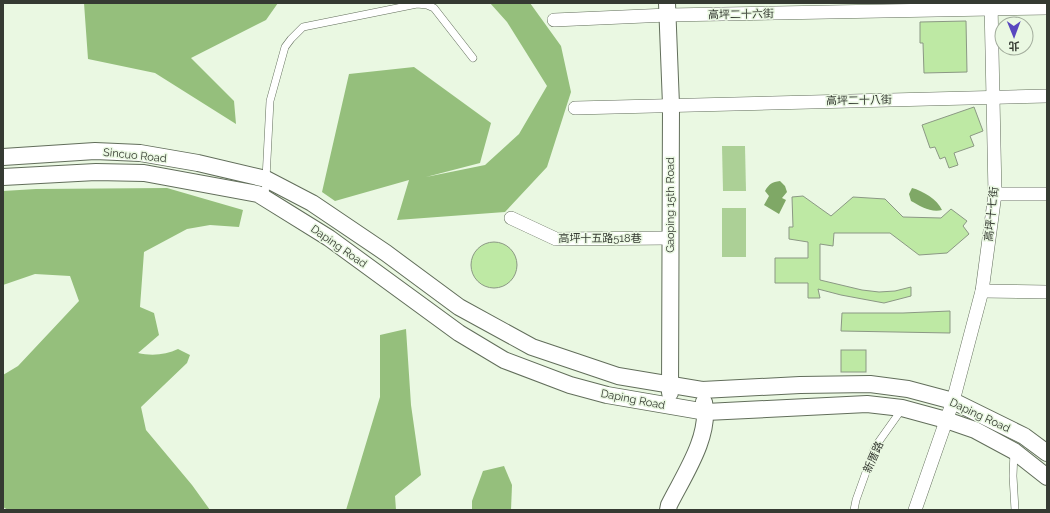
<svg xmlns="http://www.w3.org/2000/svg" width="1050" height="513" font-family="Raleway,'Noto Sans TC',sans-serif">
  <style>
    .green { fill: #acd096 }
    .forest { fill: #95bf7c }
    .water { fill: #7fa866 }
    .building { fill: #bee9a4; stroke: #8b9884 }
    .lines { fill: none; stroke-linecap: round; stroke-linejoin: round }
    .service-casing { stroke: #626e5b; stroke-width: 8 }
    .minor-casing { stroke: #626e5b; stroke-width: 14 }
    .tertiary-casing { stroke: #626e5b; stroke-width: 18 }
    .service { stroke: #fff; stroke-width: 7 }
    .minor { stroke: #fff; stroke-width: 13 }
    .tertiary { stroke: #fff; stroke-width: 16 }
    .labels { text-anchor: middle; stroke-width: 3; stroke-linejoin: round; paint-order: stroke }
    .street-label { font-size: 11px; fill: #353a32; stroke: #eaf8e2 }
  </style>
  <rect width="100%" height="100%" fill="#eaf8e2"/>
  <g class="green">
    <path d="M722,146H745L746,191H723Z"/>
    <rect x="722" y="208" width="24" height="49"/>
  </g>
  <g class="forest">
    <path d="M84,3H278L266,20L191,58L234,101L236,124L155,73L88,59Z"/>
    <path d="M490,3H530L561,46L571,92L547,167L505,212L397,220L409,180L335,201L322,192L349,74L414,67L491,123L480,163L426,177L485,165L519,134L547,86L507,22Z"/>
    <path d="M167,188L243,210L239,227L210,225L187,229L144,252L140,307L154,313L159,335L138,353C151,356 166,355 178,349L190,355L187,363L141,407L146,430L192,485L210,510H8L3,507V375L18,366L79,301L70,276L35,274L3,285V191L36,189Z"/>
    <path d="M406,329L411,405L421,475L395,496L396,510H346L380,397V335Z"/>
    <path d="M504,466L512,485L511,510H472V501L483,471Z"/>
  </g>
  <g class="water">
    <path d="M780,181L785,186L787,192L782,198L786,200L779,214L764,205L769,196L765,191C769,184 772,182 780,181Z"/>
    <path d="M912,188C923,191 937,199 942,210C931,213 920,206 911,201L909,194Z"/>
  </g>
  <g class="building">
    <path d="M966,21L967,72L924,73L923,43H920V22Z"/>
    <path d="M974,107L983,131L970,136L974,146L954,153L958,165L949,168L945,157L940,159L935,147L930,148L922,125Z"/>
    <path d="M803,196L831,216L853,197L885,199L903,217L941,218L951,209L967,221L963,226L969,234L947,253L919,255L890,233H834L833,246L820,244V280L862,290L879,292L895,291L911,287V296L884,303L841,295L818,289L820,298H808V283H775V258H808V242L789,239V227H793L792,197Z"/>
    <circle cx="494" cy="265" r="23"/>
    <path d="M950,311V333L841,331L842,313H903Z"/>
    <rect x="841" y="350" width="25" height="22"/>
  </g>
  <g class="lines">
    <defs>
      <g id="service">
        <path d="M265,198L270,101L285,47L291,39L303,27L417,4L427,5L434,8L473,58"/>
        <path d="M1014,451L1013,476L1015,510"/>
        <path d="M854,510L856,500L875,447L902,409"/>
      </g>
      <g id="minor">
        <path d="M554,20L668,15L1047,8"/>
        <path d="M575,108L1047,96"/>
        <path d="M995,194H1047"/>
        <path d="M511,218L556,239L670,238"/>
        <path d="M982,291L1047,292"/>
        <path d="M915,510L953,401L982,291L995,194L991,3"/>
      </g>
      <g id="tertiary">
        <path d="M667,3L671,105L670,393"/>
        <path d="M3,157L95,151L140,153L198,163L266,179L312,203L386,253L459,307L532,347L618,376L702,390L800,385L870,384L908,389L953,401L1024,436L1047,453"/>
        <path d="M3,177L96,172L144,173L258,194L329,238L459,333L504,360L570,385L607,395L706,412L867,404L902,408L946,420L975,430L1014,451L1047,477"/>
        <path d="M668,510L669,505C684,475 711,436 704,402"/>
      </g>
    </defs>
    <use href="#service" class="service-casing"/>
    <use href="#minor" class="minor-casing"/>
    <use href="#tertiary" class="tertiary-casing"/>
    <use href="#service" class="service"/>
    <use href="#minor" class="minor"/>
    <use href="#tertiary" class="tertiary"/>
  </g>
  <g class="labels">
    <g class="street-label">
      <text transform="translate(741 14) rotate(-1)" y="4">高坪二十六街</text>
      <text transform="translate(859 100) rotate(-1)" y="4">高坪二十八街</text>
      <text transform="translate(135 155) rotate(6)" y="4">Sincuo Road</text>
      <text transform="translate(670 205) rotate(-90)" y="4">Gaoping 15th Road</text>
      <text transform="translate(991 214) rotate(-84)" y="4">高坪十七街</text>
      <text x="600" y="242">高坪十五路518巷</text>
      <text transform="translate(339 246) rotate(35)" y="4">Daping Road</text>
      <text transform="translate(633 399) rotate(11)" y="4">Daping Road</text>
      <text transform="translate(980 415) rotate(25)" y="4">Daping Road</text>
      <text transform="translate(873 457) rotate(-66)" y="4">新厝路</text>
    </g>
  </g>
  <rect width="1050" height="513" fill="none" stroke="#353a32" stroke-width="8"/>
  <g transform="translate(1014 36) rotate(179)"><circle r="19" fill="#eaf8e2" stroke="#a2ac9c"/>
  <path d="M0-3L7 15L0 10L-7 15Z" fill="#5847bf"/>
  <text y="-6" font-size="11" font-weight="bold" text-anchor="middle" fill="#353a32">北</text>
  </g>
</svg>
